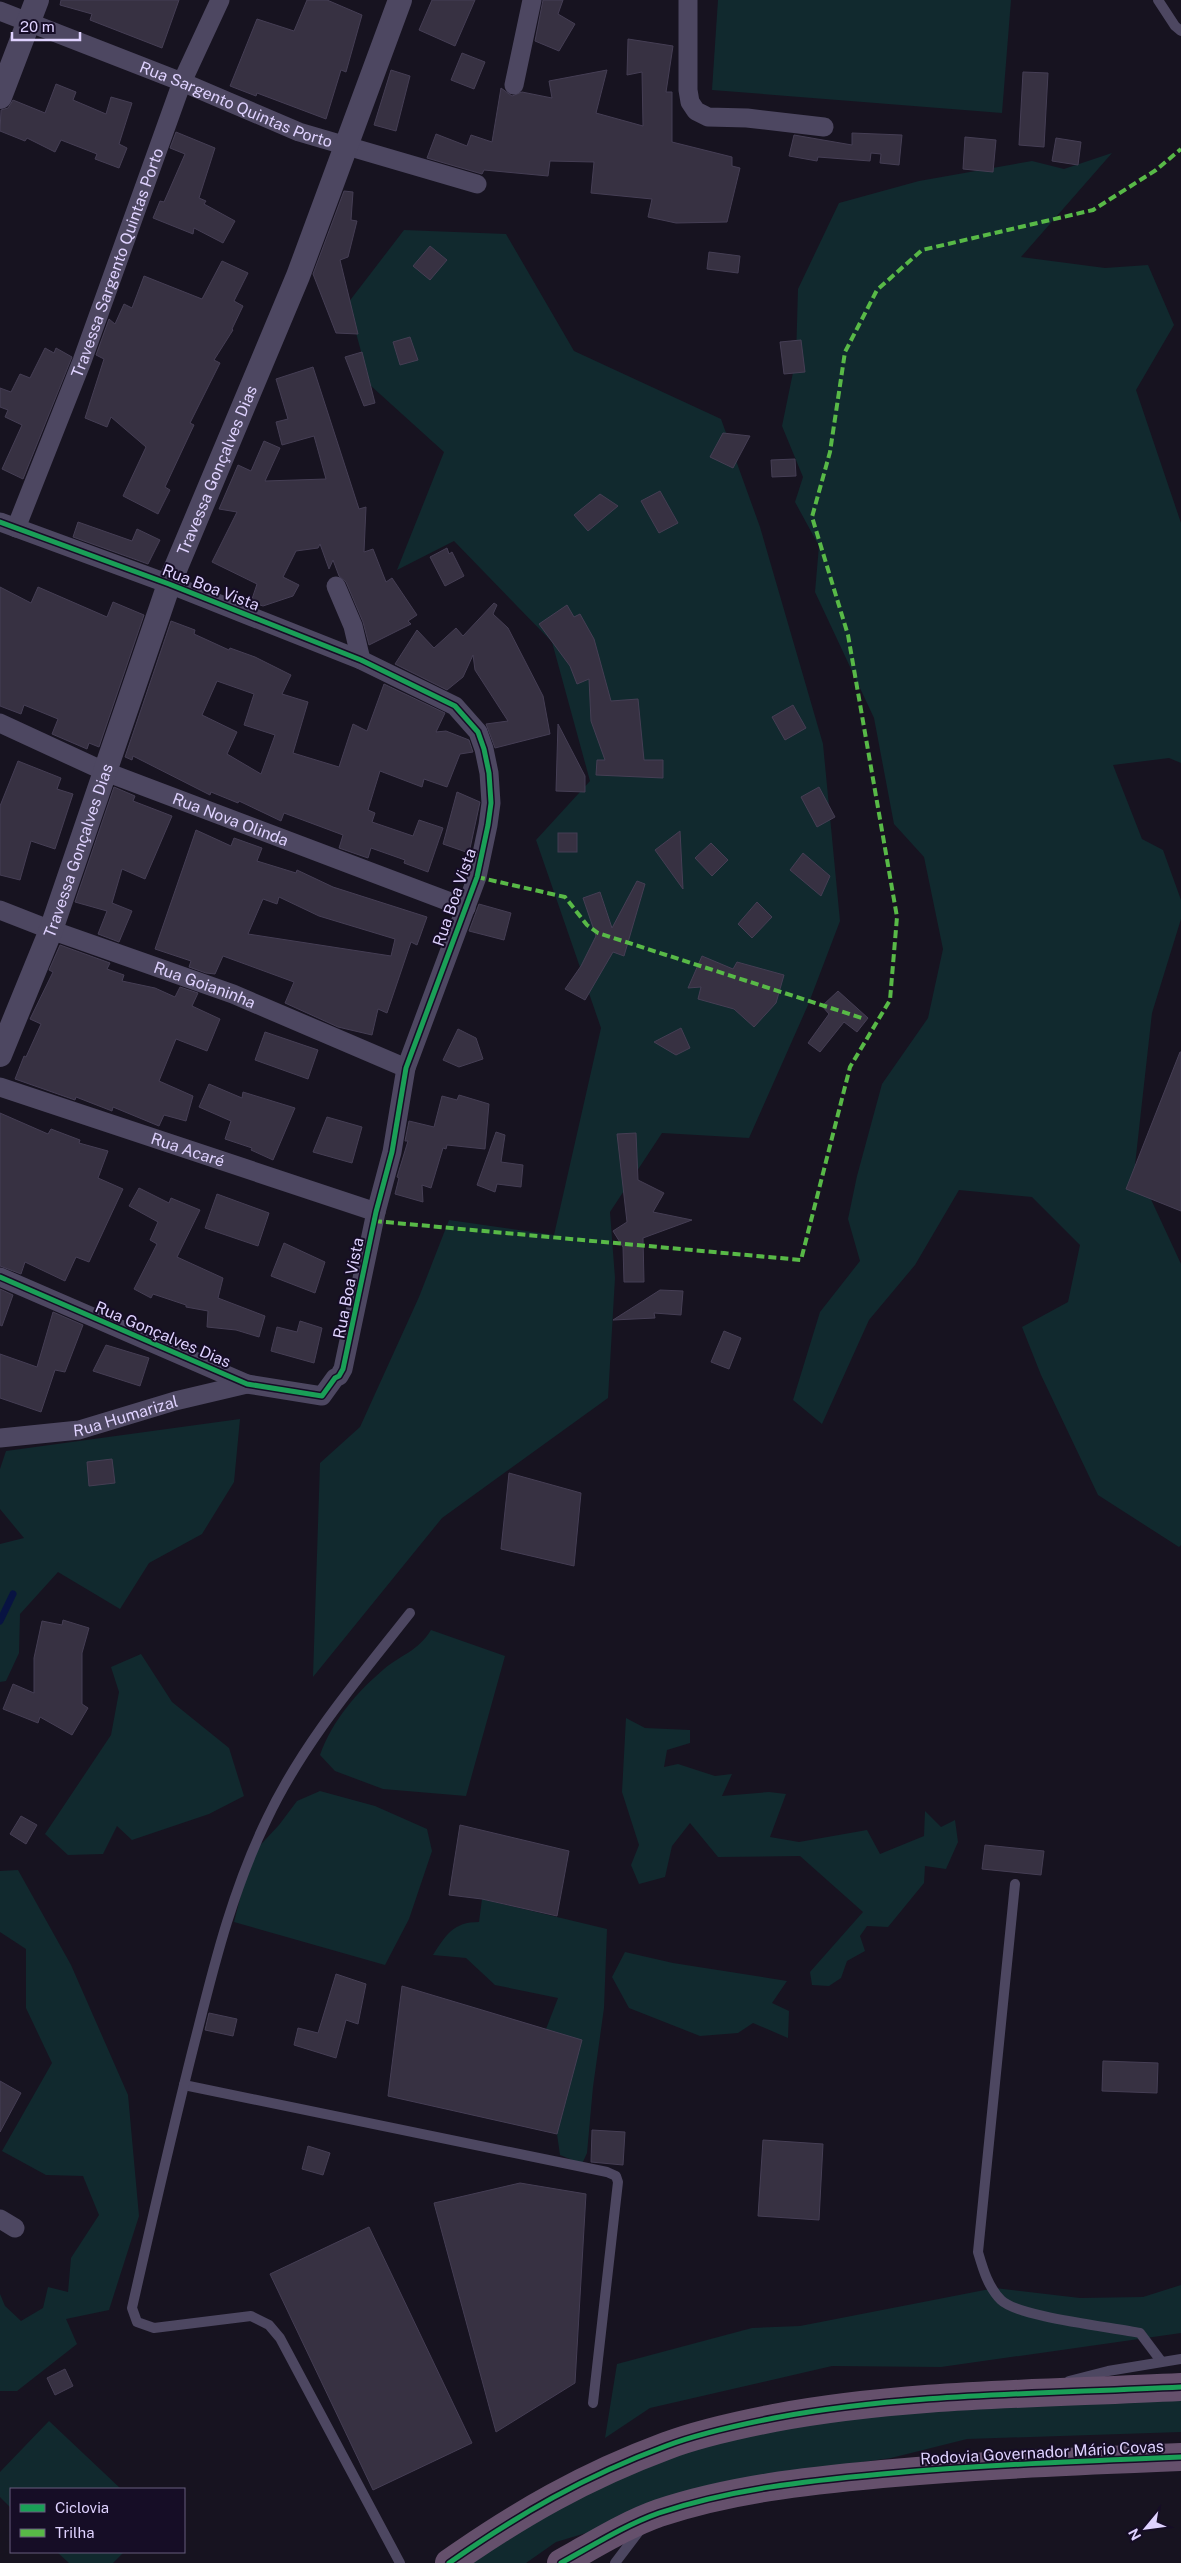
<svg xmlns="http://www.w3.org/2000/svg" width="1181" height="2563" font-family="'Public Sans',sans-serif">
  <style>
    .green { fill: #11292e }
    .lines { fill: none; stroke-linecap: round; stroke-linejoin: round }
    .stream { stroke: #081342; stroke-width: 7 }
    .building { fill: #373142; stroke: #453e54; fill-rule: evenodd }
    .service { stroke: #4d4761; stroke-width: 10 }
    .minor { stroke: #4d4761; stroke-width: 19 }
    .tertiary { stroke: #4d4761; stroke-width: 24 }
    .trunk { stroke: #65506c; stroke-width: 28 }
    .quiet { stroke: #58b947; stroke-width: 4; stroke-dasharray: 8 4; stroke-linecap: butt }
    .cycleway-casing { stroke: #160d26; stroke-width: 8 }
    .cycleway { stroke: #1a9f57; stroke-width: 5 }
    .labels { text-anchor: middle; stroke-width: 4; stroke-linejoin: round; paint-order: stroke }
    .street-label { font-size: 16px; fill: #dfd2ff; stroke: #160d26 }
  </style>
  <rect width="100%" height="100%" fill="#171320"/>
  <g class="green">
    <path d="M718,0H1011L1002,113L712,90Z"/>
    <path d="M1112,153L1021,257L1105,268L1148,265L1174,325L1136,390L1181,523V763L1169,758L1113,765L1142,839L1163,850L1181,900V919L1152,1013L1135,1165L1181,1264V1545L1179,1547L1098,1495L1041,1375L1022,1327L1068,1302L1080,1245L1032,1197L959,1190L915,1265L869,1320L822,1424L793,1400L820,1312L860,1261L848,1219L857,1176L882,1084L928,1018L943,949L924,857L894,824L874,718L815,592L819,546L795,502L803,477L782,426L796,358L798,289L839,203L919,181L1032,161L1064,169Z"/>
    <path d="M404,230L506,234L574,351L721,419L760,527L823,744L840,921L808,1005L749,1138L662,1133L610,1212L615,1278L608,1398L442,1518L313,1677L320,1463L360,1427L419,1297L449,1220L554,1235L601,1028L536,840L590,781L552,642L454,541L397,570L444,452L370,385L348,303Z"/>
    <path d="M240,1419L234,1482L202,1534L149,1563L120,1609L58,1572L20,1614L19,1653L6,1681L0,1682V1544L24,1538L0,1509V1469L6,1451Z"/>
    <path d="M431,1630L505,1656L466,1796L383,1789L335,1771L320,1755C332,1721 357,1692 384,1669C402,1654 417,1652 431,1630Z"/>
    <path d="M141,1654L172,1702L229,1748L244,1796L209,1814L132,1840L117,1826L103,1854L68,1855L45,1834L111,1735L119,1692L111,1667Z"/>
    <path d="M626,1718L645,1728L690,1730V1743L667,1750L664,1767L678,1764L715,1776L732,1774L722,1796L769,1792L786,1794L770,1837L799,1842L867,1830L880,1854L924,1836L925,1811L941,1827L955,1820L958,1842L946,1869L925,1866L924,1883L888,1927L867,1926L860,1936L865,1951L847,1961L841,1978L829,1986L812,1985L810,1972L863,1912L800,1856L718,1857L690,1823L672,1846L665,1877L639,1884L631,1865L639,1845L622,1792Z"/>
    <path d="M320,1791L375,1806L427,1829L432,1851L409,1919L385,1965L234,1922L251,1855L279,1825L297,1801Z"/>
    <path d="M18,1870L71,1965L128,2095L139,2216L109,2310L66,2319L77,2344L17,2391H0V2294L5,2306L21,2321L43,2308L48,2287L68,2292L71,2258L99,2215L83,2176L46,2175L2,2151L52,2063L26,2008V1949L0,1932V1871Z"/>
    <path d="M482,1899L607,1929L604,2008L593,2087L587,2153L582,2164L560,2155L557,2134L581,2040L546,2029L558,1998L495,1985L466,1958L433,1955C446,1935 453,1922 479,1922Z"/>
    <path d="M625,1952L673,1963L787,1981L772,2003L789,2011L788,2038L753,2023L738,2033L700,2036L629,2008L612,1977Z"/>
    <path d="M1181,2285V2333L941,2367L832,2366L650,2408L605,2438L617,2364L752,2328L800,2326L995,2288L1080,2298L1143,2297Z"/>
    <path d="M1181,2399V2432L967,2439L891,2458L790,2472L556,2542L526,2563H469L590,2489L694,2449L749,2434L876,2414Z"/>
    <path d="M49,2421L121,2489H11V2508L0,2497V2472Z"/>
    <path d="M57,2552H124L113,2563H69Z"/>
  </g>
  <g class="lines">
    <path class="stream" d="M0,1621L13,1594"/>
  </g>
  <g class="building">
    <path d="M61,0H179L162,48L90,20L92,14L60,5Z"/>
    <path d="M307,0H327L362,15L346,72L341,70L326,119L257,93L256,96L230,86L257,19L294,31Z"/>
    <path d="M432,0H475L455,46L419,30Z"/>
    <path d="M543,0H563L558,14L575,24L559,51L535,41Z"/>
    <path d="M628,39L673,46L666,92H672V142L732,157V166L740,168L727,222L676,223L648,217L652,199L591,193L594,162L550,161L548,176L484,170L482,174L427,158L436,134L467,146L471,135L492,142L501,88L512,96L522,92L552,98L549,81L607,70L596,113L643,126L642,72L627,75Z"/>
    <path d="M462,53L485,62L474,89L451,80Z"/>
    <path d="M391,70L410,76L396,131L374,125Z"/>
    <path d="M1023,72L1048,73L1044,147L1019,145Z"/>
    <path d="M56,84L76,92L73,100L106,114L111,97L132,103L119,144L127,148L119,168L95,159L97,154L61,140L55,152L27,138L25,141L0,131L1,110L8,108L13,100L45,113Z"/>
    <path d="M176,132L215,148L199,198L206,201L204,204L235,221L223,243L194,228L193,234L153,218L160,201L164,202L185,154L170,148Z"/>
    <path d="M852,133L902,135L899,165L880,163L881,154L871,153L870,161L818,157L817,161L789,156L794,135L852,145Z"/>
    <path d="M965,137L996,140L993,172L963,169Z"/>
    <path d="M1056,138L1081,142L1078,165L1052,161Z"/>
    <path d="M344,191L353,192L351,220L357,221L348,257L340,260L358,334L336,333L313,274Z"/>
    <path d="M430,246L447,260L430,280L413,266Z"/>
    <path d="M709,252L740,256L738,273L707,269Z"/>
    <path d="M222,261L248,273L234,301L243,306L232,329L233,330L214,360L220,363L190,423L194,425L165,487L170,490L158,514L123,496L146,447L111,417L107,427L85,418L104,359L96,355L109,319L115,324L124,304L132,308L144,276L202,299Z"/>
    <path d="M410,337L418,360L400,365L393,342Z"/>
    <path d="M801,340L805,372L784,374L780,342Z"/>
    <path d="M45,348L54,353L56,348L72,357L23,479L2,469L22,425L5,417L8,410L0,407V388L11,392L20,374L30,378Z"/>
    <path d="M362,352L375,403L364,406L345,357Z"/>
    <path d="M313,367L359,509L366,507L364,552L373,549L386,582L392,578L417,615L408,621L411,624L369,645L363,622L346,582L339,576L333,560L329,569L320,544L318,548L296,551L283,577L299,585L293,596L263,606L251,602L257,584L212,562L237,512L219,509L238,465L251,471L264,441L280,448L265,481L326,479L314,436L282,445L276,422L288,419L276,379Z"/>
    <path d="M723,433L750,436L733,468L710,457Z"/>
    <path d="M795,459L796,476L772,477L771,460Z"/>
    <path d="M660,491L678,523L659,533L641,501Z"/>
    <path d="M600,494L618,506L588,531L574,515Z"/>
    <path d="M78,522L132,541L137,529L160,540L148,564L73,537Z"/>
    <path d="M447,548L449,554L452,552L464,576L445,586L430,557Z"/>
    <path d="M0,587L31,603L38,587L107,617L113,602L144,615L99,747L89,743L87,749L52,734L58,719L24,705L21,714L0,706Z"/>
    <path d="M494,603L497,605L493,614L508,628L543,696L550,734L495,748L486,724L508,721L475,670L473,655L463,677L447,690L395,664L417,630L434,648L456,628L463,636Z"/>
    <path d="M567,605L574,617L580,614L594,639L611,701L638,699L644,760H663V778L596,775L597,760H605L591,721L589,679L577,684L570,666L539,624Z"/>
    <path d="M171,621L195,630L194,634L229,650L230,648L255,657L291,675L282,694L308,702L293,753L339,767L353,724L367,731L384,684L445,713L436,732L446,731L469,740L473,752L460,754L447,787L424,779L422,787L380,771L368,810L375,813L372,822L413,836L419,820L443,828L428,872L404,863L405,860L371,848L368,858L339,848L343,835L284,813L281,821L239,801L238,803L211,792L210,795L133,756L132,760L125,757ZM217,681L254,694L244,725L275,735L261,774L227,754L237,732L202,715Z"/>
    <path d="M793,705L806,728L785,740L772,717Z"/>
    <path d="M558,724L585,776V792L556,791Z"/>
    <path d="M18,761L61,778L57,789L73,794L55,849L31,841L20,880L0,875V806Z"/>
    <path d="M114,787L135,796L133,801L172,816L145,879L122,869L112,903L132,911L119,942L98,934L107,911L75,902Z"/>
    <path d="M819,787L835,817L817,827L801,797Z"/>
    <path d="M457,792L480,802L469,853L443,844Z"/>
    <path d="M196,830L231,846L234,838L262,848L257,861L296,873L297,870L333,887L427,917L417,945L411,942L387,1013L378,1009L372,1035L338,1027L285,1003L294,982L223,956L215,974L206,973L189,967L191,961L155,949ZM279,897L319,916L395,939L391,956L248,934L263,899L277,904Z"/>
    <path d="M680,831L683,889L655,850Z"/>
    <rect x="558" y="833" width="19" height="19"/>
    <path d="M711,843L728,860L712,876L695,858Z"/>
    <path d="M803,853L830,876L821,896L790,870Z"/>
    <path d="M637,881L645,884L624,956L613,952L585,1000L565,989L581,966L596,936L583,898L600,892L612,928Z"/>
    <path d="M757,902L772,917L752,938L738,924Z"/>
    <path d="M479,904L511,913L504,940L469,931Z"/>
    <path d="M60,945L110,963L107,969L124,975L122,981L155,988L175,997L180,987L198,993L192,1006L220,1019L207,1051L176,1039L159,1081L193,1096L186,1121L164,1115L159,1126L113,1107L112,1111L76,1097L75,1100L15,1079L24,1056L26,1057L41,1024L30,1019L53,972L49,970Z"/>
    <path d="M702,956L733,969L737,962L784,975L776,1003L754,1027L734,1009L698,999L701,987L688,988Z"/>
    <path d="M838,991L868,1018L857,1032L844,1022L820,1052L808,1043L829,1014L822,1006Z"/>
    <path d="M681,1028L690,1048L676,1055L654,1042Z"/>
    <path d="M458,1029L476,1038L483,1059L459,1067L443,1060Z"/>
    <path d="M265,1032L318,1050L308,1079L255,1060Z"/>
    <path d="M1180,1052H1181V1211L1126,1189Z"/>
    <path d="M209,1084L242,1098L243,1092L295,1108L273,1160L251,1150L252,1148L225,1139L231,1121L199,1107Z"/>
    <path d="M459,1095L489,1104L485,1149L447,1145L446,1149L443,1148L431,1188L422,1185L423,1202L395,1194L399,1178L397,1177L408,1141H405L409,1121L434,1127L442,1096L457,1100Z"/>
    <path d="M0,1113L48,1134L51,1129L80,1140L79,1143L108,1151L98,1178L123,1189L89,1262L76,1257L65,1281L25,1262L21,1274L0,1266Z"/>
    <path d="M327,1117L362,1127L352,1163L313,1152Z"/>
    <path d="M496,1132L505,1135L501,1162L523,1165L521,1187L497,1184L495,1192L477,1185Z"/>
    <path d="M636,1133L638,1180L664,1193L653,1212L692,1220L643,1238L644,1282H624L623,1247L613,1231L627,1222L617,1134Z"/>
    <path d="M139,1188L169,1203L171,1198L200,1210L177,1257L223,1278L218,1298L265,1316L259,1337L236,1330L207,1327L208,1311L186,1307V1305L153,1294L151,1298L134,1289L157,1244L150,1240L158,1222L129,1206Z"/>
    <path d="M217,1194L269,1213L258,1246L205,1228Z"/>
    <path d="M284,1243L325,1262L315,1293L271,1276Z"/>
    <path d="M0,1289L13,1295L2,1326L0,1325Z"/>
    <path d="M660,1290L683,1291L681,1315L654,1313L655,1318L613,1320Z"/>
    <path d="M53,1312L83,1325L65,1372L55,1370L41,1412L0,1398V1354L37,1367Z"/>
    <path d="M300,1321L322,1328L314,1363L271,1351L277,1327L297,1332Z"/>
    <path d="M724,1331L741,1338L729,1369L711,1362Z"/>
    <path d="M106,1345L149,1358L140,1386L93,1371Z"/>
    <path d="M112,1459L115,1483L89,1486L87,1462Z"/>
    <path d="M509,1473L581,1493L574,1566L501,1549Z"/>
    <path d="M63,1620L89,1628L82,1653V1704L88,1708L72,1735L40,1717L38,1723L3,1709L13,1684L34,1693V1658L42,1621L62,1625Z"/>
    <path d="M21,1816L37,1825L26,1844L10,1834Z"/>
    <path d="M460,1825L569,1851L557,1916L482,1899L449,1895Z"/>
    <path d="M985,1845L1044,1851L1041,1875L982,1869Z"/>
    <path d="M336,1974L366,1984L358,2024L346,2020L336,2058L294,2045L298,2028L318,2033Z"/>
    <path d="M402,1986L582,2040L557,2134L388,2096Z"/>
    <path d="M209,2013L237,2019L233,2036L205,2030Z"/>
    <path d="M1103,2061L1158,2063L1157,2093L1102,2091Z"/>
    <path d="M0,2081L21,2093L0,2132Z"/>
    <path d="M592,2130L625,2132L623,2165L591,2162Z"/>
    <path d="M763,2140L823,2144L819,2220L758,2216Z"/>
    <path d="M308,2146L330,2153L323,2175L302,2169Z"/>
    <path d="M520,2183L586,2194L575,2383L496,2432L434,2203Z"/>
    <path d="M369,2227L472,2443L373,2490L270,2274Z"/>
    <path d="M65,2369L73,2386L55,2395L47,2378Z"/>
  </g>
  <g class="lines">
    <g class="service">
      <path d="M1158,0L1175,26L1181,31"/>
      <path d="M1015,1884L978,2252C983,2269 988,2287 1001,2300C1018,2317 1112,2327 1140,2333L1161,2361"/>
      <path d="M184,2085L607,2172L616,2176L618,2182L593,2403"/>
      <path d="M1069,2381L1108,2371L1181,2359"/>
      <path d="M400,2563L280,2338L269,2325L251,2316L154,2328L137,2322L132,2308C153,2215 174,2122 198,2029C216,1957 234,1887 267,1819C303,1743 358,1679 410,1613"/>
      <path d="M615,2563L640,2530"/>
    </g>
    <g class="minor">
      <path d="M688,0V90L690,102L696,111L708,117L747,118L824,127"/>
      <path id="s1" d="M0,11L182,82L299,132L477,184"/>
      <path d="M514,85L532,0"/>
      <path d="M0,522L169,584L361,660L455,706L478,732L484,749L489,773L491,803L488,825L477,877L406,1068L392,1152L376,1212L343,1369L339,1376L335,1378L322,1396L247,1384L0,1277"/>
      <path id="s2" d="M16,528L82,361L182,82L220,0"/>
      <path d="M336,586L353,626L361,660"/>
      <path id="s3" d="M0,723L106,772L466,908"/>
      <path id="s4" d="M0,910L51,930L233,994L406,1068"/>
      <path id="s5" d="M0,1087L376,1212"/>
      <path id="s6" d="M0,1438L79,1430L175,1401L247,1384"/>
      <path d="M0,2219L15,2228"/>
    </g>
    <g class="tertiary">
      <path d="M0,97L37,0"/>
      <path id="s7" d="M0,1055L51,930L169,584L298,276L400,0"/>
    </g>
    <g class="trunk">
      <path d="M449,2563C519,2514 585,2476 666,2446C700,2433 738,2425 774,2418C908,2393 1045,2394 1181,2387"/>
      <path d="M561,2563C592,2546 625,2525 659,2513C731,2489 807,2481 882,2474C982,2465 1081,2461 1181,2457"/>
    </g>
    <g class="quiet">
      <path d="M477,877L565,897L587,925L598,933L865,1019"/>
      <path d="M374,1221L801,1260L850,1067L890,1000L897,917L848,635L812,517L830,452L845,352L877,290L922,250L1093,210L1156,170L1181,149"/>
    </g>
    <defs>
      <g id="cycleway">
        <path d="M0,522L169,584L361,660L455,706L478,732L484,749L489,773L491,803L488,825L477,877L406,1068L392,1152L376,1212L343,1369L339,1376L335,1378L322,1396L247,1384L0,1277"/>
        <path d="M449,2563C519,2514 585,2476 666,2446C700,2433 738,2425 774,2418C908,2393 1045,2394 1181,2387"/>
        <path d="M561,2563C592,2546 625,2525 659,2513C731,2489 807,2481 882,2474C982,2465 1081,2461 1181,2457"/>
      </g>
    </defs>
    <use href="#cycleway" class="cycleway-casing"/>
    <use href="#cycleway" class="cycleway"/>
  </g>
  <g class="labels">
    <g class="street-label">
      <text dy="6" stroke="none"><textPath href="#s1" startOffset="254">Rua Sargento Quintas Porto</textPath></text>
      <text dy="6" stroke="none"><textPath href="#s2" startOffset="284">Travessa Sargento Quintas Porto</textPath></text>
      <text dy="6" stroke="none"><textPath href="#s7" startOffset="624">Travessa Gonçalves Dias</textPath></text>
      <text transform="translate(211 587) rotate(21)" y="6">Rua Boa Vista</text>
      <text dy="6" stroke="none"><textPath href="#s3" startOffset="250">Rua Nova Olinda</textPath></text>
      <text dy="6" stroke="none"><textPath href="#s7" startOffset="219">Travessa Gonçalves Dias</textPath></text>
      <text transform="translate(454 897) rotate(-71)" y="6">Rua Boa Vista</text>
      <text dy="6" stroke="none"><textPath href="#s4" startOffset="218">Rua Goianinha</textPath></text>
      <text dy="6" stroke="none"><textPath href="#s5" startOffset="198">Rua Acaré</textPath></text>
      <text transform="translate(348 1288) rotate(-79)" y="6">Rua Boa Vista</text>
      <text transform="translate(163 1334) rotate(23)" y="6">Rua Gonçalves Dias</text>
      <text dy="6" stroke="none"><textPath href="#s6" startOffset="128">Rua Humarizal</textPath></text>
      <text transform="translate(1042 2452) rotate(-3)" y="6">Rodovia Governador Mário Covas</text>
    </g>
  </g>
  <rect x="10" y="2488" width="175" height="65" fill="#160d26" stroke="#665c7d"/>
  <rect x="20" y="2504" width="25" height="8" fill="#1a9f57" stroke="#665c7d"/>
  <text x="55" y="2513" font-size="15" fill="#dfd2ff">Ciclovia</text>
  <rect x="20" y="2529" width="25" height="8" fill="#58b947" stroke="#665c7d"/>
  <text x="55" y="2538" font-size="15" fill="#dfd2ff">Trilha</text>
  <g transform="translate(1146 2528) rotate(241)" stroke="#160d26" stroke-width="4" paint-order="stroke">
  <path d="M0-4L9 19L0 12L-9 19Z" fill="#dfd2ff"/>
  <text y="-8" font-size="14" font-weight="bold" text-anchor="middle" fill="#dfd2ff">N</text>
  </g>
  <path d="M12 32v8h68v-8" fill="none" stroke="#dfd2ff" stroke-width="2.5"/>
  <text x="20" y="32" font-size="15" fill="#dfd2ff" stroke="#160d26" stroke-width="4" paint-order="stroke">20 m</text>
</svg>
